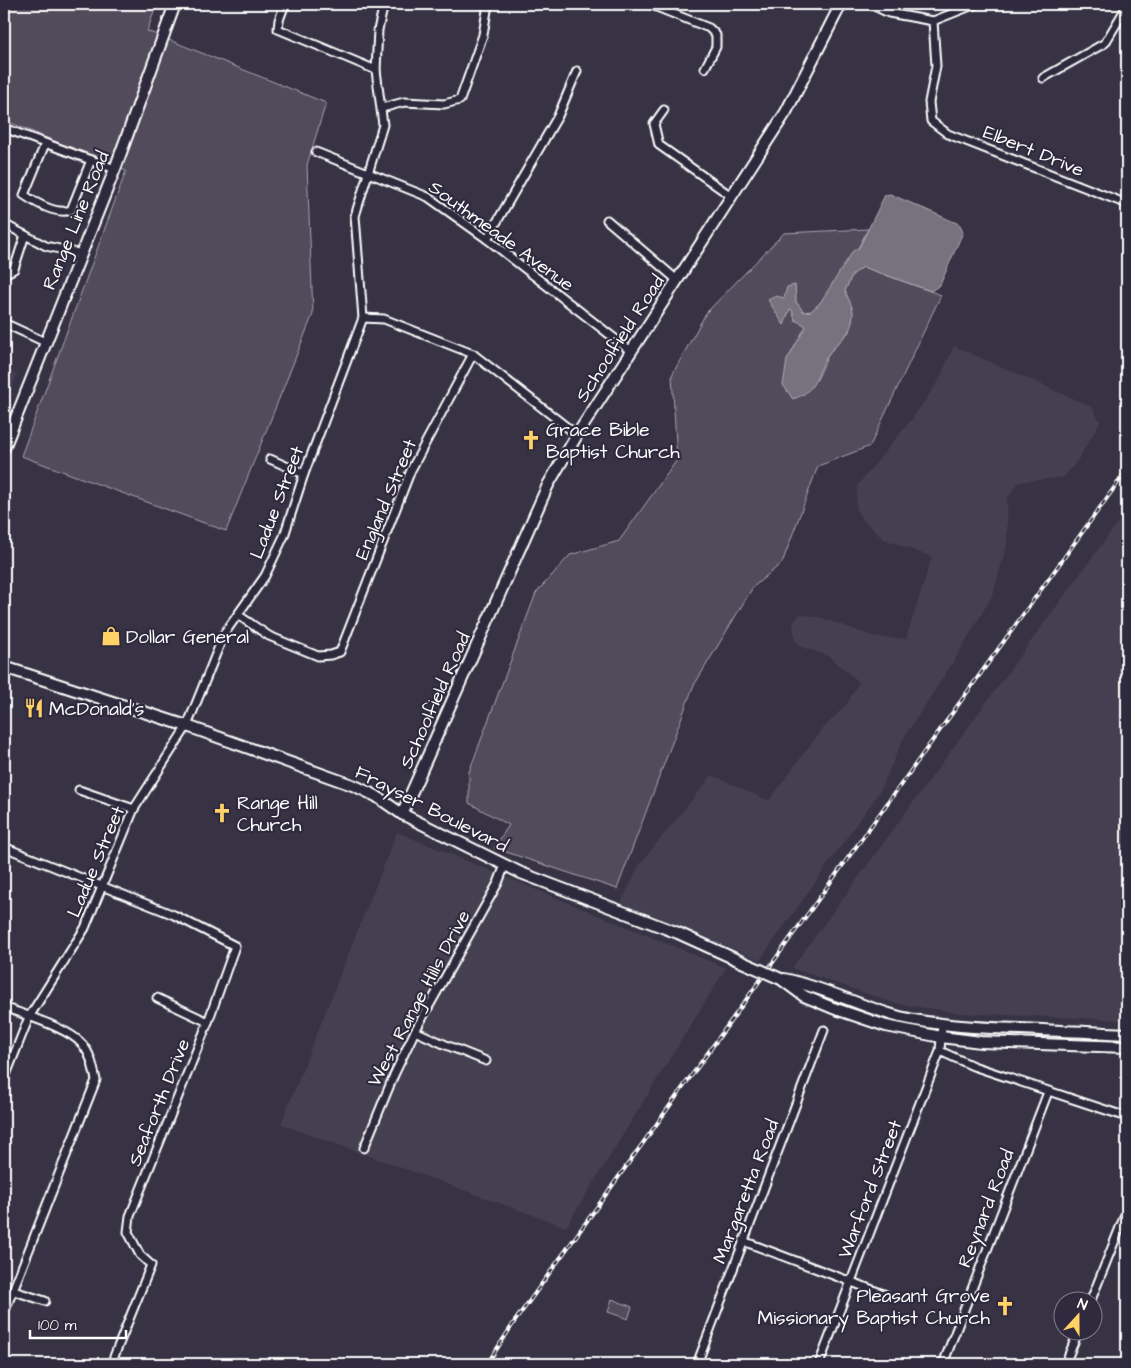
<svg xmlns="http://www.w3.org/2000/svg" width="1131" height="1368" font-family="'Architects Daughter',sans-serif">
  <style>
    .built { fill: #444051 }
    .green { fill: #514c5c; stroke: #a8a6ae }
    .water { fill: #76737f; stroke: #adabb2 }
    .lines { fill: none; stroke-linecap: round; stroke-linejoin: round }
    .street-casing { stroke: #fff; stroke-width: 11 }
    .secondary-casing { stroke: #fff; stroke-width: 14 }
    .street { stroke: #2f2a3d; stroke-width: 7 }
    .secondary { stroke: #2f2a3d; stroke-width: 10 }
    .rail-casing { stroke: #fff; stroke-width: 4 }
    .rail { stroke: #2f2a3d; stroke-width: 2; stroke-dasharray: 5.5; stroke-linecap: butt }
    .secondary-bridge-casing { stroke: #fff; stroke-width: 14; stroke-linecap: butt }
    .secondary-bridge { stroke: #2f2a3d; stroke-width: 10 }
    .labels { text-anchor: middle; stroke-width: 4.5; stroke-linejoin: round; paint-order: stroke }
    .street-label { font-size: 19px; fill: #fff; stroke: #2f2a3d }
    .poi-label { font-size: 19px; fill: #fff; stroke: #2f2a3d; text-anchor: start }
  </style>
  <rect width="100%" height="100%" fill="#373345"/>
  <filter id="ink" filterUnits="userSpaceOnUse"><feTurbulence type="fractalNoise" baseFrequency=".02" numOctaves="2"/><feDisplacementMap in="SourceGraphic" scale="10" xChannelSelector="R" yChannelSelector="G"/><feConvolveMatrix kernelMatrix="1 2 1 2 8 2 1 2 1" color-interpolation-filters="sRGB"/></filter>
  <g filter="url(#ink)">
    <g class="built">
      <path d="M954,346L1092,407L1100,422L1077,461L1064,477L1019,482L1007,499V544L993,594L957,656L903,739L880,791L760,960L621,903L640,864L712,775L769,801L819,733L847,704L859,682L829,656L805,648L795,641L793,623L800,614L822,618L875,637L906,639L932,557L884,539L862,519L856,509L857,486L912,419L938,382Z"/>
      <path d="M4,370L17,374L4,408Z"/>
      <path d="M1127,510V1020L960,1013L894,1003L792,968Z"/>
      <path d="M397,832L726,968L566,1227L281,1124Z"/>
    </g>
    <g class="green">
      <path d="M4,4H157L147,31L326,103L307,165L313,314L226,531L21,456L126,171L4,120Z"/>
      <path d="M868,229C855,255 833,292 811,312H804L796,302L795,285L784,325L789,309H792L806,326L788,360L817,380L829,353L849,332L853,311L845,291L852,275L863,267L941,295L870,446L818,466L782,563L753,587L693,687L617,889L494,848L509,825L469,803V772L536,593L570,555L619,541L677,460L672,375L706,313L784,233Z"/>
      <path d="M612,1299L632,1307L628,1319L608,1312Z"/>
    </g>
    <path class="water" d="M890,194L959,224L963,232L940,285L931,291L863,267L852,275L845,291C847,297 853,306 853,313C852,336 842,336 830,352C816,370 819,391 793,399L783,385L787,360L806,326L795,320L792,310L790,309L784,325L768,300L776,296L784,298L787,287L795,285L796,302L804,312L811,311L820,303L853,251L859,248L885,195Z"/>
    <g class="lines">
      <defs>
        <g id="street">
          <path d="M285,4L279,20L278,29L376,70"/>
          <path d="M649,4L709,28L716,35V47L705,68"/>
          <path d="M870,4L889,13L933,21L976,4"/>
          <path d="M933,21L936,66L929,102L931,121L948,134L1127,204"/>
          <path d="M1043,78L1105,43L1127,6"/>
          <path d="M382,108L404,102L444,104L460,100L483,35L488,4"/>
          <path d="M664,110L654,124L659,145L731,196"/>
          <path d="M4,128L115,169"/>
          <path d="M45,144L24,195C36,203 57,215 71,210L91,160"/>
          <path d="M316,152L428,197L487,239L632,352"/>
          <path d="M607,220L677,280"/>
          <path d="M4,224L46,246L82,254"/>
          <path d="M487,239L558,116L577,71"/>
          <path d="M4,274L14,269L25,235"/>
          <path d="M363,318L384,319L473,354L577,435"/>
          <path d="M4,323L45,342"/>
          <path d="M270,459L304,474"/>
          <path d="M238,615L269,636L318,656L331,655L340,652L411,470L473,354"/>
          <path d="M79,790L134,809"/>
          <path d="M4,847L174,915L235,946L208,1022L130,1216L128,1232L140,1255L151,1265L111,1364"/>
          <path d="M157,998L208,1022"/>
          <path d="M4,1007C24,1015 69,1028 82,1044C91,1054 93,1067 96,1080L4,1313"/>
          <path d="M415,1031L446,1045L486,1061"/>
          <path d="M940,1051L973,1066L1127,1117"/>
          <path d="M4,1080L29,1017L85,928L134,809L187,726L224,634L265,576L284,536L304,474L363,318L355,216L383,125L376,70L378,30L384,4"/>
          <path d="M364,1148L394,1075L415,1031L498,883L505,865"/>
          <path d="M743,1241L886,1295"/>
          <path d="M14,1291L45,1301"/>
          <path d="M1091,1300L1127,1210"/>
          <path d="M697,1364L824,1030"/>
          <path d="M819,1364L940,1051L942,1024"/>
          <path d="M943,1364L1048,1092"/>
          <path d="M1065,1364L1079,1330"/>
        </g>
        <g id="secondary">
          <path d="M4,448L115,169L175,4"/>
          <path d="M4,667L187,726L355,786L376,796L402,814L521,873L678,933L742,962"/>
          <path d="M402,814L548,485L577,435L786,112L841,4"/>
          <path d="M781,979L804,996L833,1008L886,1026L941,1037L981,1042L1127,1047"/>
          <path d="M784,979C824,987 861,1007 900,1017C939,1026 981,1028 1021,1029C1056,1031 1092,1032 1127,1034"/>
        </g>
      </defs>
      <use href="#street" class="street-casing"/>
      <use href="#secondary" class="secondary-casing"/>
      <use href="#street" class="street"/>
      <use href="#secondary" class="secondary"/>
      <defs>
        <path id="rail" d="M487,1364L515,1321L1127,470"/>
      </defs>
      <use href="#rail" class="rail-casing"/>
      <use href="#rail" class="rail"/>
      <defs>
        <path id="secondary-bridge" d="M742,962L781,979"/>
      </defs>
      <use href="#secondary-bridge" class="secondary-bridge-casing"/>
      <use href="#secondary-bridge" class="secondary-bridge"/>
    </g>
  </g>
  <defs>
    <symbol id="church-bare" viewBox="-9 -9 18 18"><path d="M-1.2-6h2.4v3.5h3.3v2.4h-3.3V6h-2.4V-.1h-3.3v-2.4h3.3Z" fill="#ffd166" stroke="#2f2a3d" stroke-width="2.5" paint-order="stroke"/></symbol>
    <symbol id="shop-bare" viewBox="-9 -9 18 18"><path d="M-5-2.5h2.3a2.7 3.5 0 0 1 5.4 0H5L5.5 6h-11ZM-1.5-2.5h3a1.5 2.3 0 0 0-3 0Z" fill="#ffd166" stroke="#2f2a3d" stroke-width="2.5" paint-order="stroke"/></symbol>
    <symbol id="restaurant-bare" viewBox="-9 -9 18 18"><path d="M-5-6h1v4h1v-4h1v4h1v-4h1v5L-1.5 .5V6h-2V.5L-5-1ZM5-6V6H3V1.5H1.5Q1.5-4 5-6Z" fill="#ffd166" stroke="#2f2a3d" stroke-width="2.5" paint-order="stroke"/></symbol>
  </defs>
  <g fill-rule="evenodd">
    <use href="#church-bare" x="517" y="426" width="28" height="28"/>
    <use href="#shop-bare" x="97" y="622" width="28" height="28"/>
    <use href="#restaurant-bare" x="20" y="694" width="28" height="28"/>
    <use href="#church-bare" x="208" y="799" width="28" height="28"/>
    <use href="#church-bare" x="991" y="1292" width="28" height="28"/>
  </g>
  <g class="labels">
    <g class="street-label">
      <text transform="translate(1034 150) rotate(22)" y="7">Elbert Drive</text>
      <text transform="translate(75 220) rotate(-68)" y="7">Range Line Road</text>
      <text transform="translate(502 235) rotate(36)" y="7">Southmeade Avenue</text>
      <text transform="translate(619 338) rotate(-57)" y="7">Schoolfield Road</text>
      <text transform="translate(385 499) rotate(-67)" y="7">England Street</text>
      <text transform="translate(276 502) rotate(-69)" y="7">Ladue Street</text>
      <text transform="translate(434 700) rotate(-66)" y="7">Schoolfield Road</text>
      <text transform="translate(432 808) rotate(27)" y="7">Frayser Boulevard</text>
      <text transform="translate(95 861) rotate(-67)" y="7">Ladue Street</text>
      <text transform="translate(418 998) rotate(-62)" y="7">West Range Hills Drive</text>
      <text transform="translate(158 1102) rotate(-68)" y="7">Seaforth Drive</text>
      <text transform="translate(869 1189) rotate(-69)" y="7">Warford Street</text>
      <text transform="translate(745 1191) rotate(-69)" y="7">Margaretta Road</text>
      <text transform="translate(985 1208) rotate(-69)" y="7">Reynard Road</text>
    </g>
    <g class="poi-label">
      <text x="546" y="436">Grace Bible<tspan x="546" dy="22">Baptist Church</tspan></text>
      <text x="126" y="643">Dollar General</text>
      <text x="49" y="715">McDonald's</text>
      <text x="237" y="809">Range Hill<tspan x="237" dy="22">Church</tspan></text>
      <text x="990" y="1302" text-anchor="end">Pleasant Grove<tspan x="990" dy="22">Missionary Baptist Church</tspan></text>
    </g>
  </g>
  <rect width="1131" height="1368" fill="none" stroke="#2f2a3d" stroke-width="20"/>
  <rect x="10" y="10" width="1111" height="1348" fill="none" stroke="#fff" stroke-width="2" filter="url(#ink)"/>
  <g transform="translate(1078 1316) rotate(21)"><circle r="24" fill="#2f2a3d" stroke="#827f8b"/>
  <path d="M0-4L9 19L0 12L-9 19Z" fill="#ffd166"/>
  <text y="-8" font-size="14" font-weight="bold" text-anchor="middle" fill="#ffffff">N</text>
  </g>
  <path d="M30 1330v8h96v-8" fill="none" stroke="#ffffff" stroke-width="2.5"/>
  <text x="38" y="1330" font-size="15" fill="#ffffff" stroke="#2f2a3d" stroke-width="4" paint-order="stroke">100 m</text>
</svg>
